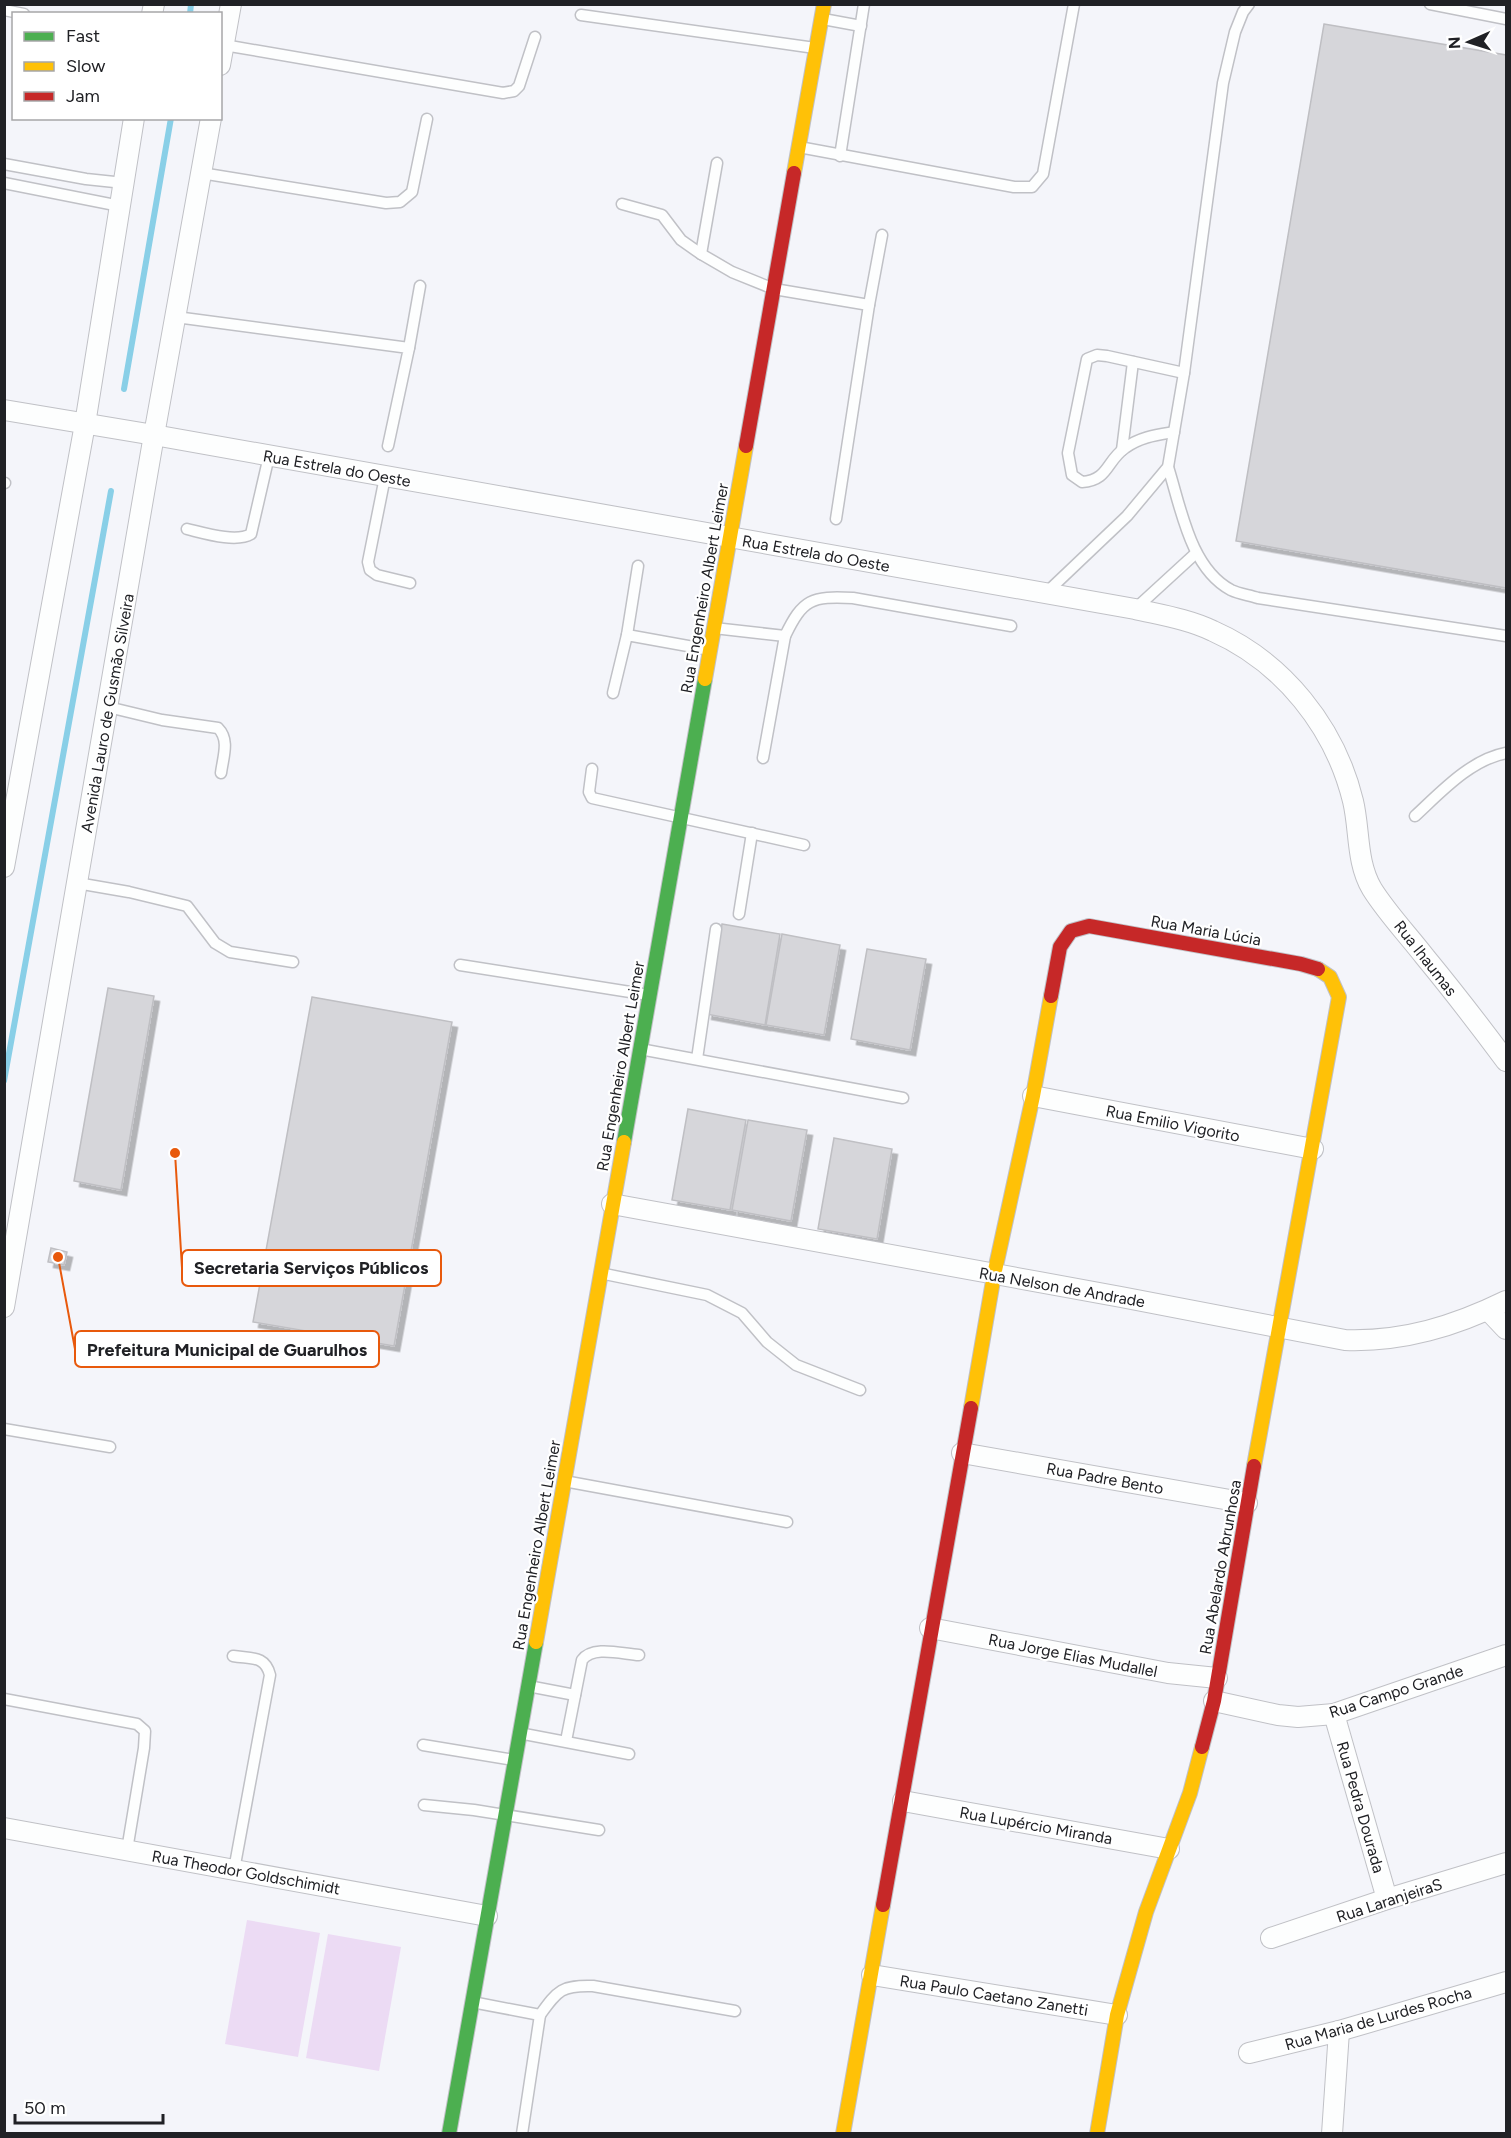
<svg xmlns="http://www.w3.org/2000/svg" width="1511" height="2138" font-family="Figtree,sans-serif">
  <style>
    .green { fill: #ecdbf4 }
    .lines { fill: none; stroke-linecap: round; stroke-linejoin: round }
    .stream { stroke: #89cfe7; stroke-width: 6 }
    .building { fill: #d6d6da; stroke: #bfbfc3; stroke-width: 1.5; filter: url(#shadow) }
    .lane-casing { stroke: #c0c1c6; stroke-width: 13 }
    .street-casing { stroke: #c0c1c6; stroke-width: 22 }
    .fast-casing { stroke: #c0c1c6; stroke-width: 16 }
    .slow-casing { stroke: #c0c1c6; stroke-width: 16 }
    .jam-casing { stroke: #c0c1c6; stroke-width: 16 }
    .lane { stroke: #fdfefe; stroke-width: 10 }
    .street { stroke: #fdfefe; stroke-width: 20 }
    .fast { stroke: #4caf50; stroke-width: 14 }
    .slow { stroke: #ffc107; stroke-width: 14 }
    .jam { stroke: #c62828; stroke-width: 14 }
    .labels { text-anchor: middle; stroke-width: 4.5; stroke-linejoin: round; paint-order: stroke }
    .street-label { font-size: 16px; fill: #202125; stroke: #fff }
    .leader { fill: none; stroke: #e8590c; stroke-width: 2 }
    .callout-dot { fill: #e8590c; stroke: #fff; stroke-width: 2 }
    .callout { fill: #fff; stroke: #e8590c; stroke-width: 2 }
    .callout-label { font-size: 18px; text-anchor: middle; font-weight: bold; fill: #202125 }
  </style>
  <defs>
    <filter id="shadow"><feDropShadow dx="5.5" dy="5.5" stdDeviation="0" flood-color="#0004"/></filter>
  </defs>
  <rect width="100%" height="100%" fill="#f4f5fa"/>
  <g class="green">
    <path d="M247,1920L320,1933L298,2057L225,2044Z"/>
    <path d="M328,1934L401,1947L379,2071L306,2058Z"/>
  </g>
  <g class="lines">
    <g class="stream">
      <path d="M190,14L191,4"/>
      <path d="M124,389L171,118"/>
      <path d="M4,1081L111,491"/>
    </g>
  </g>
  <g class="building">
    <path d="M1324,24L1506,55V588L1236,541Z"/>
    <path d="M722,924L780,934L765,1025L706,1014Z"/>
    <path d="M782,934L840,945L824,1035L766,1025Z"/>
    <path d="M867,949L926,959L910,1050L851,1039Z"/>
    <path d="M108,988L154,996L121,1190L74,1181Z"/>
    <path d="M312,997L452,1022L394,1346L253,1322Z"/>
    <path d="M688,1109L746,1120L730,1210L672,1200Z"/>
    <path d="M748,1120L807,1130L791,1221L732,1210Z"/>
    <path d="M834,1138L892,1149L877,1239L818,1229Z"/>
    <path d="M51,1248L67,1252L64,1265L48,1262Z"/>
  </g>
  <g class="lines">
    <defs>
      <g id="lane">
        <path d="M1430,4L1506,19"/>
        <path d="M4,10L24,14"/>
        <path d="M581,15L815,48"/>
        <path d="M823,19L861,26"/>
        <path d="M224,45L503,93L514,91L519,86L535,37"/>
        <path d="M799,147L1014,187H1032L1043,174L1074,4"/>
        <path d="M840,156L864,4"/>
        <path d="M4,164L86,179L124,183"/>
        <path d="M201,173L386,203L400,202L412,192L427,119"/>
        <path d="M4,183L120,206"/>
        <path d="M622,204L662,215L681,240L701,254L732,272L774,289L869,305L836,519"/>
        <path d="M701,254L717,163"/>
        <path d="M869,305L882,235"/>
        <path d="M176,317L409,348L388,446"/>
        <path d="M409,348L420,286"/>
        <path d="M1174,432C1156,435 1140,437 1125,448C1106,461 1109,480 1082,482L1072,475L1068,453L1087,359L1097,355L1107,356L1184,373"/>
        <path d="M1122,450L1133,362"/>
        <path d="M1168,467C1181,508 1190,568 1231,590C1239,594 1249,595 1258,598L1506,636"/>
        <path d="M385,477L368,562L370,570L377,575L410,583"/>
        <path d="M4,483H5"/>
        <path d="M187,529C204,533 236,543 251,534L269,456"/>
        <path d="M1046,593L1127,516L1168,467L1184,373L1223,83L1235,32L1243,12L1249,4"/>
        <path d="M1135,609L1195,554"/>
        <path d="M714,628L785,636C803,599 811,596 853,598L1011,626"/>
        <path d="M627,635L638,566"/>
        <path d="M613,693L627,635L710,650"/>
        <path d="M108,707L162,720L218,728C230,740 223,757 221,773"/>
        <path d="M763,758L785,636"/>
        <path d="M592,769L589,792L592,798L804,845"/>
        <path d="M1415,816C1441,792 1470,760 1506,753"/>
        <path d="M77,883L129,892L187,906L215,943L230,952L293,962"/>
        <path d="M739,914L752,833"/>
        <path d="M460,965L649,995"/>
        <path d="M640,1049L903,1098"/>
        <path d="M697,1059L716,929"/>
        <path d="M600,1273L707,1295L742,1313L767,1342L796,1365L860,1390"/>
        <path d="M4,1429L110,1447"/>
        <path d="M564,1481L787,1522"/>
        <path d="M233,1656C251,1659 265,1655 270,1675L234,1870"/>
        <path d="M528,1686L575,1695"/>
        <path d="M4,1699L137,1724L145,1731L144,1748L127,1850"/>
        <path d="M519,1733L629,1754"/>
        <path d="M566,1741L582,1660C593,1645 622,1654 639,1655"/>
        <path d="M423,1745L514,1760"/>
        <path d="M424,1805L474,1810L599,1830"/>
        <path d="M472,2002L540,2015C558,1990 562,1985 593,1986L735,2011"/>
        <path d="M522,2134L540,2015"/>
      </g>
      <g id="street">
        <path d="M152,14L154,4"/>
        <path d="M220,65L231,4"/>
        <path d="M4,410L154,435L1135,609C1161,615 1188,619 1213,631C1283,662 1335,727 1353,801C1360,830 1356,862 1372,889C1387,913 1408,935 1425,957C1453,991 1480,1026 1506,1061"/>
        <path d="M4,867L85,424L134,118"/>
        <path d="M1033,1096L1313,1149"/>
        <path d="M612,1204L1121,1297L1345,1340C1403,1342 1455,1326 1506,1301"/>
        <path d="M4,1307L154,435L211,118"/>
        <path d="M1488,1310L1506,1329"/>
        <path d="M962,1453L1247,1503"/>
        <path d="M930,1628L1168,1673L1217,1678"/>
        <path d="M1214,1701L1278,1715L1298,1717L1334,1714L1506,1655"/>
        <path d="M1334,1714L1387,1899"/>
        <path d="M903,1801L1169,1849"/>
        <path d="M4,1828L487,1916"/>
        <path d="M1271,1938L1387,1899L1506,1863"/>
        <path d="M872,1975L1117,2015"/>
        <path d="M1249,2053L1339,2031L1506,1982"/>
        <path d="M1332,2134L1339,2031"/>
      </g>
      <g id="fast">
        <path d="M624,1142L705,679"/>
        <path d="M449,2134L536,1642"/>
      </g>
      <g id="slow">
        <path d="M794,173L824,4"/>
        <path d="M705,679L746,446"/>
        <path d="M971,1408L994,1275L1033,1096L1051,996"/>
        <path d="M1254,1466L1339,997L1330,977L1318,969"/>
        <path d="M536,1642L624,1142"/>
        <path d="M843,2134L883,1905"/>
        <path d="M1097,2134L1117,2015L1146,1912L1190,1793L1202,1747"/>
      </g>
      <g id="jam">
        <path d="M746,446L794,173"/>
        <path d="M1051,996L1060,947L1071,931L1089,926L1301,964L1318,969"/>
        <path d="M1202,1747L1214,1701L1254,1466"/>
        <path d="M883,1905L971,1408"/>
      </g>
    </defs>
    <use href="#lane" class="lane-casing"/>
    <use href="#street" class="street-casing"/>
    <use href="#fast" class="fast-casing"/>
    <use href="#slow" class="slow-casing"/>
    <use href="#jam" class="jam-casing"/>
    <use href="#lane" class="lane"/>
    <use href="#street" class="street"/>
    <use href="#fast" class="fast"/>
    <use href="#slow" class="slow"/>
    <use href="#jam" class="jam"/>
  </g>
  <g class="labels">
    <g class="street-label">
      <text transform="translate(337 468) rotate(10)" y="6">Rua Estrela do Oeste</text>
      <text transform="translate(816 553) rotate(10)" y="6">Rua Estrela do Oeste</text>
      <text transform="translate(704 588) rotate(-80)" y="6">Rua Engenheiro Albert Leimer</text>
      <text transform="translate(107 713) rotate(-80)" y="6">Avenida Lauro de Gusmão Silveira</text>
      <text transform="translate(1206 930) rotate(10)" y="6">Rua Maria Lúcia</text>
      <text transform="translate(1426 958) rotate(52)" y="6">Rua Ihaumas</text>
      <text transform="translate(620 1066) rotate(-80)" y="6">Rua Engenheiro Albert Leimer</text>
      <text transform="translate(1173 1123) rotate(11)" y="6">Rua Emilio Vigorito</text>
      <text transform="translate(1062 1287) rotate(10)" y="6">Rua Nelson de Andrade</text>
      <text transform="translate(1105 1478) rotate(10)" y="6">Rua Padre Bento</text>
      <text transform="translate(536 1545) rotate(-80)" y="6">Rua Engenheiro Albert Leimer</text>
      <text transform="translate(1220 1567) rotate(-80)" y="6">Rua Abelardo Abrunhosa</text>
      <text transform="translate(1073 1655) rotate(11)" y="6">Rua Jorge Elias Mudallel</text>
      <text transform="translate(1396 1691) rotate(-18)" y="6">Rua Campo Grande</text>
      <text transform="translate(1361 1807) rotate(74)" y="6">Rua Pedra Dourada</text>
      <text transform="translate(1036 1825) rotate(10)" y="6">Rua Lupércio Miranda</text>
      <text transform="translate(246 1872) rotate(10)" y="6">Rua Theodor Goldschimidt</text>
      <text transform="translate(1389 1900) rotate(-18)" y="6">Rua LaranjeiraS</text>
      <text transform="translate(994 1995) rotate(9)" y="6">Rua Paulo Caetano Zanetti</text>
      <text transform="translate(1378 2018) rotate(-16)" y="6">Rua Maria de Lurdes Rocha</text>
    </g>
  </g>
  <path class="leader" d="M175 1153L182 1268M58 1257L75 1349"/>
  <g class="callout-dot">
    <circle cx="175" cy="1153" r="6"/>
    <circle cx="58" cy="1257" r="6"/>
  </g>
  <g class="callout">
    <rect x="182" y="1250" width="259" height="36" rx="6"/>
    <rect x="75" y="1331" width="304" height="36" rx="6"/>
  </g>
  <g class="callout-label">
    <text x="311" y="1274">Secretaria Serviços Públicos</text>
    <text x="227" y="1356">Prefeitura Municipal de Guarulhos</text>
  </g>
  <rect width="1511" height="2138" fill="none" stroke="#202125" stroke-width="12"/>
  <rect x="12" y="12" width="210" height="108" fill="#ffffff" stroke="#a6a6a8" stroke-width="1.5"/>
  <rect x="24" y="32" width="30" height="9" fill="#4caf50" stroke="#a6a6a8" stroke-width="1.5"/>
  <text x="66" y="42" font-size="18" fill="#202125">Fast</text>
  <rect x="24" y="62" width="30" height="9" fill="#ffc107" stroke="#a6a6a8" stroke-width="1.5"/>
  <text x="66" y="72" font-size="18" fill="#202125">Slow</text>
  <rect x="24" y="92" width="30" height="9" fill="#c62828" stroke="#a6a6a8" stroke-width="1.5"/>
  <text x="66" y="102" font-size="18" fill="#202125">Jam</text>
  <g transform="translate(1469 42) rotate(267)" stroke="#ffffff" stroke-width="4.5" paint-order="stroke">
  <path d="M0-4.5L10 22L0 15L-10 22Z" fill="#202125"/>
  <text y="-9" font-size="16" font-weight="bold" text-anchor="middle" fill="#202125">N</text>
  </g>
  <path d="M15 2114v9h148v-9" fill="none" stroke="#202125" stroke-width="3"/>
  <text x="24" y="2114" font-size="18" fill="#202125" stroke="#ffffff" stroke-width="4.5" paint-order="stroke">50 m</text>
</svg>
